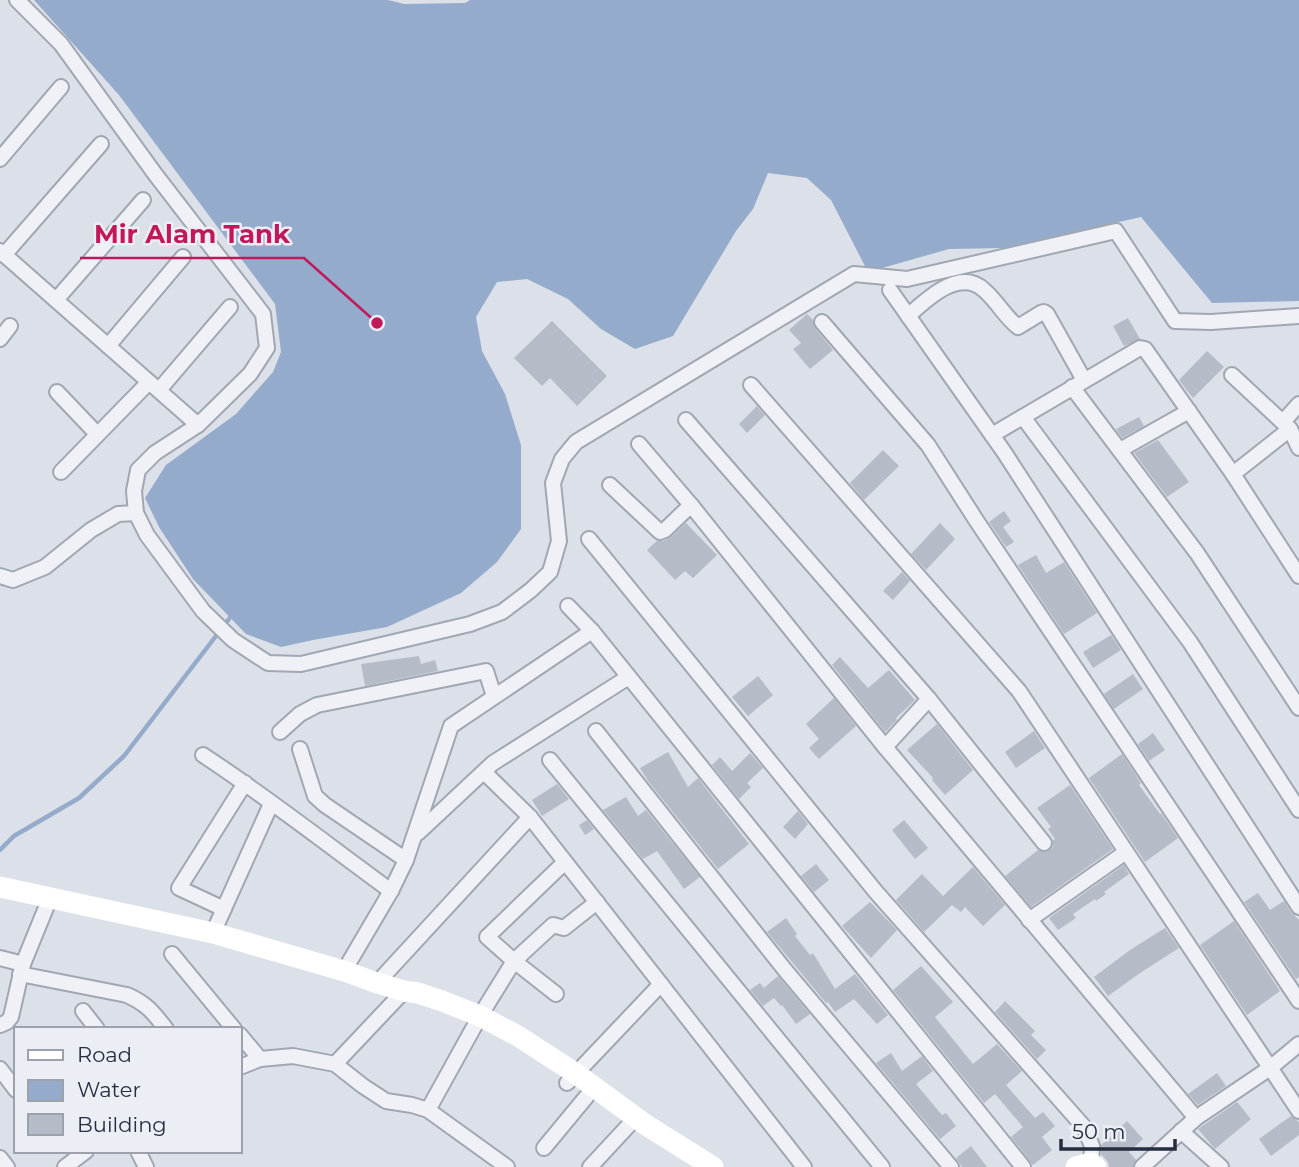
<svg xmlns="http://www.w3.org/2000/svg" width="1299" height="1167" font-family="Montserrat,sans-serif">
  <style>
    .water { fill: #94abcb }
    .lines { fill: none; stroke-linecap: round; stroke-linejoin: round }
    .stream { stroke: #94abcb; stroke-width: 4.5 }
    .building { fill: #b6bbc8 }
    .minor-casing { stroke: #a1a7b2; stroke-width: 18 }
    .minor { stroke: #eff1f6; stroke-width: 14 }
    .secondary { stroke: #fff; stroke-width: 21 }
    .leader { fill: none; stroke: #c2185b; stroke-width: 2.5 }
    .callout-dot { fill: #c2185b; stroke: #ebeff5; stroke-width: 2.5 }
    .callout-label { font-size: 26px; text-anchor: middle; font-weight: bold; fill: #c2185b; stroke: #ebeff5; stroke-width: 5; stroke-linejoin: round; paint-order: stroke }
  </style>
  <rect width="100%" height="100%" fill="#dce0e8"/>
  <path class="water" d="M34,0H388L404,4L465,3L470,0H1299V301L1212,303L1141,217L1004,248L949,249L868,272L831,200L807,178L768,173L753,209L736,231L673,336L635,349L601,329L568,299L527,279L497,282L476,317L482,351L505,394L521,445V529L497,562L461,593L387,627L313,640L281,647L246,634L193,579L159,527L145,498L166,465L236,414L273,372L281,352L275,304L119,95Z"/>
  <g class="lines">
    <path class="stream" d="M0,850L14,836L79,798L124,756L232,615"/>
  </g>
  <g class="building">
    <path d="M807,314L813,320L815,328L833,350L810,369L793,349L801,343L789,330Z"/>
    <path d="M1128,318L1140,339L1124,346L1113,326Z"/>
    <path d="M552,321L607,376L577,406L550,378L542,386L514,358Z"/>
    <path d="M1207,351L1224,367L1193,398L1179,380Z"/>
    <path d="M757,406L765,415L747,433L739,424Z"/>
    <path d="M1139,417L1144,426L1122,438L1116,429Z"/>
    <path d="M1158,440L1189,482L1167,497L1134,453Z"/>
    <path d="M883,450L899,466L864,500L850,483Z"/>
    <path d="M1004,511L1011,521L1003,527L1014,542L1006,547L989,522Z"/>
    <path d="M686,523L717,555L693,578L685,571L675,580L647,550L657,541H663L671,537Z"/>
    <path d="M940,523L955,539L926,570L911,554Z"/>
    <path d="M1036,555L1046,573L1064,562L1097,613L1064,634L1018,565Z"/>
    <path d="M902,572L910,581L893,600L883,591Z"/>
    <path d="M1111,635L1121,650L1093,668L1083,652Z"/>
    <path d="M419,656L421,664L435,660L438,671L365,686L361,664Z"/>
    <path d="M840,657L868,688L889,670L915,700L896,718L897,720L885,732L832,665Z"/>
    <path d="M1133,674L1143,689L1114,709L1104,694Z"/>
    <path d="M758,676L773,695L748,716L732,697Z"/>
    <path d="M834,698L856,726L819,759L809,748L819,739L806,724Z"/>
    <path d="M937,724L973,770L945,795L932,780L933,778L907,750Z"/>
    <path d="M1034,731L1045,748L1016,768L1005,752Z"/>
    <path d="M1153,733L1165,750L1149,761L1138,744Z"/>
    <path d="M668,752L688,787L698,778L749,844L718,869L648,781L640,768Z"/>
    <path d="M750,753L763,768L747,783L751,787L739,799L712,765L720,757L732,771Z"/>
    <path d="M1122,754L1141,783L1139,785L1160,814L1161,813L1178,838L1145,862L1089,778Z"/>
    <path d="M557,784L569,799L542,816L532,800Z"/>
    <path d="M1070,785L1113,849L1031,907L1005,876L1038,850L1046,852L1053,847V840L1055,839L1048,829L1051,827L1037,808Z"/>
    <path d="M626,797L638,816L646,810L700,877L684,889L657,851L643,859L603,810Z"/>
    <path d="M798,811L808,824L795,839L783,827Z"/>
    <path d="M587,820L594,829L585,835L579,825Z"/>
    <path d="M904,820L928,848L915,859L892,830Z"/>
    <path d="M816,864L829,880L814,892L801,876Z"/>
    <path d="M1124,865L1129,874L1104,892L1106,894L1096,901L1095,899L1073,914L1076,918L1058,930L1049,918Z"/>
    <path d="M973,867L1005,905L983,926L965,907L961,912L952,905L924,932L896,900L922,874L943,896Z"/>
    <path d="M1258,893L1270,910L1284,901L1291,912L1299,920V977L1296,979L1244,902Z"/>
    <path d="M870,902L897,930L871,958L842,926Z"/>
    <path d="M786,918L797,934L795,936L810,955L813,953L835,989L855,974L888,1015L877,1024L854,999L835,1012L828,1002L826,1003L767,932Z"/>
    <path d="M1234,921L1280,991L1247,1015L1200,945Z"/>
    <path d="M1165,928L1179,948L1140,973L1108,996L1094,977L1130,950Z"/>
    <path d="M921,966L953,1002L935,1017L973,1064L997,1044L1022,1071L1006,1085L1035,1118L1043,1112L1055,1126L1042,1137L1052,1150L1033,1165L1011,1137L1023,1127L995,1094L984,1103L893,990Z"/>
    <path d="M778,976L810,1014L796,1024L782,1005L781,1006L774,998L763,1006L750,990L760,983L764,988Z"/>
    <path d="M1005,1001L1035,1031L1031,1035L1046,1050L1037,1059L995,1012Z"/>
    <path d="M891,1053L902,1071L922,1056L933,1071L916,1084L942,1115L946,1113L956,1126L940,1139L876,1063Z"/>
    <path d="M1217,1073L1226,1086L1198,1105L1188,1094Z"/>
    <path d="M1237,1102L1251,1119L1215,1149L1198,1129Z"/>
    <path d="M1291,1116L1299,1122V1135L1271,1156L1259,1139Z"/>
    <path d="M1127,1121L1143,1139L1129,1152L1136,1160L1133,1167H1109L1108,1162L1101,1154V1145L1116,1133L1115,1132Z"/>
    <path d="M971,1146L987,1167H962L956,1158Z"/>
  </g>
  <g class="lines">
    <defs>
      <g id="minor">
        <path d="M17,0L61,44L155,174L263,314L267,348L250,374L198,425L155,453L138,470L134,491L136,513L147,535L203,611L233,640L268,663L301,664L470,624L502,612L531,590L550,572L559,541L553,483L562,459L576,442L854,274L907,279L1116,231L1175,321L1211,322L1299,316"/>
        <path d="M0,159L61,87"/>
        <path d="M0,251L198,425"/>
        <path d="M4,255L101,144"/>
        <path d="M890,290L1004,452L1299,907"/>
        <path d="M56,300L143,200"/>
        <path d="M908,316C926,300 959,267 984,290C997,301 1005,317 1018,327L1041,313L1044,312L1047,314L1084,380"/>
        <path d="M822,322L928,445L976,520L1299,1001"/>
        <path d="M0,339L10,326"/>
        <path d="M108,346L183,257"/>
        <path d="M1232,375L1290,429L1299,448"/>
        <path d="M751,385L1019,691L1299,1111"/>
        <path d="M1072,387L1197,553L1299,708"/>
        <path d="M159,390L230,307"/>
        <path d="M57,392L97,434"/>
        <path d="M1023,417L1190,642L1299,810"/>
        <path d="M686,420L929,699L1044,843"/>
        <path d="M1283,422L1299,404"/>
        <path d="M992,435L1140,348L1145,349L1233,474L1299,576"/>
        <path d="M639,444L691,505L885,747L1196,1118"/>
        <path d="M1120,450L1189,411"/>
        <path d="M61,472L149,382"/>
        <path d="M1233,474L1290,429"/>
        <path d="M610,485L660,532L665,530L691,505"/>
        <path d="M589,539L876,892L1084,1127L1092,1146L1091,1163"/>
        <path d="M0,576L13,580L45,567L91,530L118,514L136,513"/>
        <path d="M592,631L1023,1167"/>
        <path d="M596,731L785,970L951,1167"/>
        <path d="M280,732L300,714L317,705L486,671L494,696"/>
        <path d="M885,747L929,699"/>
        <path d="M300,749L315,796L325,805L406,860"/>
        <path d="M203,755C267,797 328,845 391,891"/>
        <path d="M550,760L882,1167"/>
        <path d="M484,772L530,817L804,1167"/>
        <path d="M418,833L493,763L627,678"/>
        <path d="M224,909L179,888L245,783"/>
        <path d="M1029,920L1126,852"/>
        <path d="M213,933L271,804"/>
        <path d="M172,954L234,1029"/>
        <path d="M0,958L23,964"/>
        <path d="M344,971L391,891L406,860L451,726L592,631L568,606"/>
        <path d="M20,974L127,995C147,1004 153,1012 166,1029"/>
        <path d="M377,983L530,817"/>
        <path d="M556,994L514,961L487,937L565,862"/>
        <path d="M83,1011L97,1029"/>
        <path d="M0,1025L7,1022L11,1017L23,964L50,898"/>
        <path d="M240,1035L260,1059"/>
        <path d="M335,1064L404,991"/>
        <path d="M240,1067L260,1059L293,1056L335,1064L363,1086L386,1101L412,1105L428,1110L507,1167"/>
        <path d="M0,1069L16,1090"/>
        <path d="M567,1083L661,984"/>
        <path d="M428,1110L480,1016L514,961L553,925L564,928L597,902"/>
        <path d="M1181,1131L1221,1167"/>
        <path d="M544,1148L587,1096"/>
        <path d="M138,1151L146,1167"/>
        <path d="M0,1158L7,1167"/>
        <path d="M65,1167L86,1151"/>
        <path d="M590,1167L629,1125"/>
        <path d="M1142,1167L1196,1118L1270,1068L1299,1044"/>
      </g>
    </defs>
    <use href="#minor" class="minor-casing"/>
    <use href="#minor" class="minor"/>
    <g class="secondary">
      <path d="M0,887L213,933L344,971L377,983L404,991L418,993L442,1001L480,1016L518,1036L575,1073L646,1125L713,1167"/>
      <path d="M1076,1167L1091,1163L1096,1167"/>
    </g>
  </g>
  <path class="leader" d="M377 323L304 258H80"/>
  <circle class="callout-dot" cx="377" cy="323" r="7"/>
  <g class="callout-label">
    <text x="192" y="243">Mir Alam Tank</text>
  </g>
  <rect x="14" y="1027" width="228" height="126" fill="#ebeff5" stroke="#9ca1ac" stroke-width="2"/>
  <rect x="28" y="1050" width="35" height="10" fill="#ffffff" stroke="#9ca1ac" stroke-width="2"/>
  <text x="77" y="1062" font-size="21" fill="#252d3f">Road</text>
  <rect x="28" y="1080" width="35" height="21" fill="#94abcb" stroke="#9ca1ac" stroke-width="2"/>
  <text x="77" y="1097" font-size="21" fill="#252d3f">Water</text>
  <rect x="28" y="1114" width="35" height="21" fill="#b6bbc8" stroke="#9ca1ac" stroke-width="2"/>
  <text x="77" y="1132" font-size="21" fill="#252d3f">Building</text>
  <path d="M1061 1139v10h114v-10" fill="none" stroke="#252d3f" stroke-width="3.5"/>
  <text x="1072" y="1139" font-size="21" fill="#252d3f" stroke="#ebeff5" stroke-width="5" paint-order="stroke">50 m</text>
</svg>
